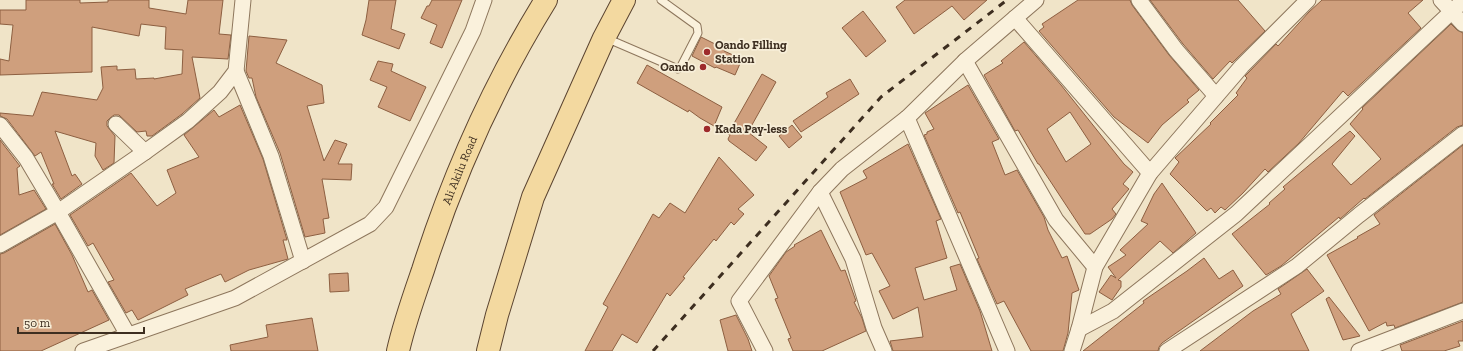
<svg xmlns="http://www.w3.org/2000/svg" width="1463" height="351" font-family="'Zilla Slab',serif">
  <style>
    .building { fill: #cf9f7d; stroke: #8d5f41; fill-rule: evenodd }
    .lines { fill: none; stroke-linecap: round; stroke-linejoin: round }
    .lane-casing { stroke: #8d765c; stroke-width: 9 }
    .street-casing { stroke: #8d765c; stroke-width: 17 }
    .primary-casing { stroke: #5b4430; stroke-width: 24 }
    .lane { stroke: #faf1dc; stroke-width: 7 }
    .street { stroke: #faf1dc; stroke-width: 15 }
    .primary { stroke: #f3d9a0; stroke-width: 22 }
    .rail { stroke: #3d2e20; stroke-width: 3; stroke-dasharray: 7 7; stroke-linecap: butt }
    .poi-dot { fill: #9e2a2b; stroke: #f7eed8; stroke-width: 1.5 }
    .labels { text-anchor: middle; stroke-width: 3.5; stroke-linejoin: round; paint-order: stroke }
    .poi-label { font-size: 12px; font-weight: bold; fill: #3d2e20; stroke: #f7eed8; text-anchor: start }
    .street-label { font-size: 12px; fill: #3d2e20; stroke: #f7eed8 }
  </style>
  <rect width="100%" height="100%" fill="#f0e4c8"/>
  <g class="building">
    <path d="M26,0H80V3L108,2V0H149V8L186,14L188,0H223L219,34L231,35L228,59L192,57L200,98L182,114L152,136H147L146,131L137,132L119,115H114L110,118L107,121V126L115,136L114,163L103,170L95,156L96,143L55,131L72,176L75,174L82,184L61,199L52,184H54L41,152L35,156L7,119L0,116V113L33,116L42,92L97,100L103,88L101,67L117,66V70L135,69L136,79L154,78V79L182,74L183,50L165,49L166,27L141,24L139,36L92,27V72L0,75V59L9,61L13,25L0,24V10H26Z"/>
    <path d="M369,0H396L391,29L405,34L399,49L362,35L366,20Z"/>
    <path d="M432,0H462L442,48L430,43L437,25L421,18L427,6H429Z"/>
    <path d="M905,0H987L964,20L952,6L914,34L896,7Z"/>
    <path d="M1078,0H1130L1132,5L1169,55L1199,90L1187,100L1189,102L1162,125L1148,143L1114,117L1039,31L1044,27L1042,24Z"/>
    <path d="M1150,0H1238L1265,31L1232,63L1230,61L1213,79L1183,44Z"/>
    <path d="M1322,0H1423L1408,13L1421,28L1348,96L1343,91L1299,143L1268,172L1265,169L1243,193L1225,210L1221,207L1215,213L1211,208L1207,211L1170,174L1179,162L1175,158L1211,124L1210,123L1238,95L1236,93L1247,78L1245,76L1249,72L1276,44L1278,46L1309,12Z"/>
    <path d="M863,11L886,41L866,57L842,28Z"/>
    <path d="M1451,24L1457,30L1463,33V125L1457,127L1365,199L1364,198L1340,219L1339,217L1281,266L1266,275L1232,234L1270,204L1269,203L1285,189L1283,187L1350,131L1355,136L1332,164L1351,185L1381,159L1350,124L1363,109L1362,108Z"/>
    <path d="M249,36L287,40L276,63L322,85L324,103L307,106L324,161L335,140L347,144L338,164H352L351,180L322,179L329,218L323,219L325,233L305,237L280,153L256,97L252,78H249L246,71Z"/>
    <path d="M701,37L725,49L724,51L742,59L735,75L716,67L715,68L692,56Z"/>
    <path d="M1024,42L1061,85L1124,164L1133,172L1123,184L1129,189L1112,209L1116,214L1112,219L1090,234H1085L1039,164H1038L1018,130L1015,131L984,75L1003,63L1001,61ZM1070,112L1091,144L1066,162L1047,129Z"/>
    <path d="M378,61L393,64L391,71L426,87L410,121L378,107L387,87L370,80Z"/>
    <path d="M647,65L722,107L714,126L700,118L689,110L688,112L637,83Z"/>
    <path d="M762,74L776,82L748,132L767,147L756,161L729,141L728,139L730,135L728,134Z"/>
    <path d="M850,79L859,94L801,132L793,121L828,97L826,93Z"/>
    <path d="M968,85L999,139L992,142L1005,175L1017,170L1044,217L1048,230L1062,258L1067,256L1079,290L1072,293L1068,333L1063,351H1031L1004,301L997,304L977,259L979,258L960,212L958,213L924,135L927,134V132L934,129L925,113Z"/>
    <path d="M240,105L263,159L287,240H283L288,259L249,270L225,282L221,274L185,289L188,295L138,320L132,310L126,313L108,282L114,280L93,243L88,246L70,215L131,173L157,206L176,193L167,170L199,157L184,135L214,110L219,117Z"/>
    <path d="M792,125L802,137L789,148L779,136Z"/>
    <path d="M0,140L20,166L17,168L19,195L34,190L46,209L0,235Z"/>
    <path d="M908,144L941,219L936,221L947,258L915,268L924,300L957,290L950,267L960,264L980,311L992,351H893L890,341L923,337L918,307L893,319L879,291L890,286L872,253L866,255L840,192L867,178L863,171Z"/>
    <path d="M1463,145V302L1395,328L1394,325L1387,326L1386,322L1369,331L1327,255L1358,238L1357,237L1380,224L1374,215Z"/>
    <path d="M719,157L754,195L738,209L744,214L734,225L731,222L716,241L714,239L683,277L685,278L670,296L667,293L637,343L622,334L612,351H585L608,307L603,304L653,214L659,218L670,203L685,213Z"/>
    <path d="M1162,183L1196,233L1173,253L1160,241L1118,280L1121,281V287L1112,300L1099,292L1111,275L1116,278L1108,267L1126,255L1120,250L1148,224L1141,221L1154,194Z"/>
    <path d="M55,224L72,255L88,292L92,290L109,320L41,351H0V254L4,253Z"/>
    <path d="M821,230L841,271L845,270L856,301L854,302L862,318L866,331L822,351H793L788,339L791,338L775,299L778,298L769,276L786,252L795,246L794,245Z"/>
    <path d="M1204,258L1219,279L1233,270L1243,286L1162,343L1159,347L1158,351H1083L1144,303L1143,301L1187,271Z"/>
    <path d="M1307,269L1324,291L1291,314L1309,351H1200L1253,311L1281,294L1278,289Z"/>
    <path d="M348,273L349,291L330,292L329,274Z"/>
    <path d="M1329,297L1360,336L1343,340L1326,299Z"/>
    <path d="M736,315L748,339L752,351H728L720,320Z"/>
    <path d="M312,318L318,351H231L230,345L268,337L266,325Z"/>
    <path d="M1463,321V341H1458L1460,346L1444,351H1402L1400,345Z"/>
  </g>
  <g class="lines">
    <defs>
      <path id="lane" d="M606,38L678,69L680,68L698,33L697,26L661,0"/>
      <g id="street">
        <path d="M1139,0L1176,50L1216,96"/>
        <path d="M1441,0L1463,24"/>
        <path d="M1015,18L1150,173"/>
        <path d="M965,61L1056,220L1095,267"/>
        <path d="M236,71L271,156L303,261"/>
        <path d="M907,118L1007,351"/>
        <path d="M116,124L145,152"/>
        <path d="M0,125L26,158L58,212L128,335"/>
        <path d="M820,192L853,259L874,328L884,351"/>
        <path d="M0,245L58,212L145,152L188,121L220,92L236,71L243,0"/>
        <path d="M1079,329L1113,311L1236,214L1463,1"/>
        <path d="M83,351L235,298L370,224L386,207L473,31L484,0"/>
        <path d="M765,351L739,301L820,192L842,169L907,118L965,61L1036,0"/>
        <path d="M1072,351L1079,329L1095,267L1150,173L1242,66L1308,0"/>
        <path d="M1167,351L1297,266L1359,215L1463,134"/>
        <path d="M1359,351L1463,311"/>
      </g>
      <g id="primary">
        <path id="s1" d="M398,351C404,324 414,296 423,270C453,176 494,84 546,0"/>
        <path d="M488,351L497,315L533,197L604,38L624,0"/>
      </g>
    </defs>
    <use href="#lane" class="lane-casing"/>
    <use href="#street" class="street-casing"/>
    <use href="#primary" class="primary-casing"/>
    <use href="#lane" class="lane"/>
    <use href="#street" class="street"/>
    <use href="#primary" class="primary"/>
    <path class="rail" d="M653,351L881,97L1007,0"/>
  </g>
  <g class="poi-dot">
    <circle cx="707" cy="52" r="4"/>
    <circle cx="703" cy="67" r="4"/>
    <circle cx="707" cy="129" r="4"/>
  </g>
  <g class="labels">
    <g class="poi-label">
      <text x="715" y="49">Oando Filling<tspan x="715" dy="14">Station</tspan></text>
      <text x="695" y="71" text-anchor="end">Oando</text>
      <text x="715" y="133">Kada Pay-less</text>
    </g>
    <g class="street-label">
      <text dy="4" stroke="none"><textPath href="#s1" startOffset="191">Ali Akilu Road</textPath></text>
    </g>
  </g>
  <path d="M18 327v6h126v-6" fill="none" stroke="#3d2e20" stroke-width="2"/>
  <text x="24" y="327" font-size="12" fill="#3d2e20" stroke="#f7eed8" stroke-width="3" paint-order="stroke">50 m</text>
</svg>
